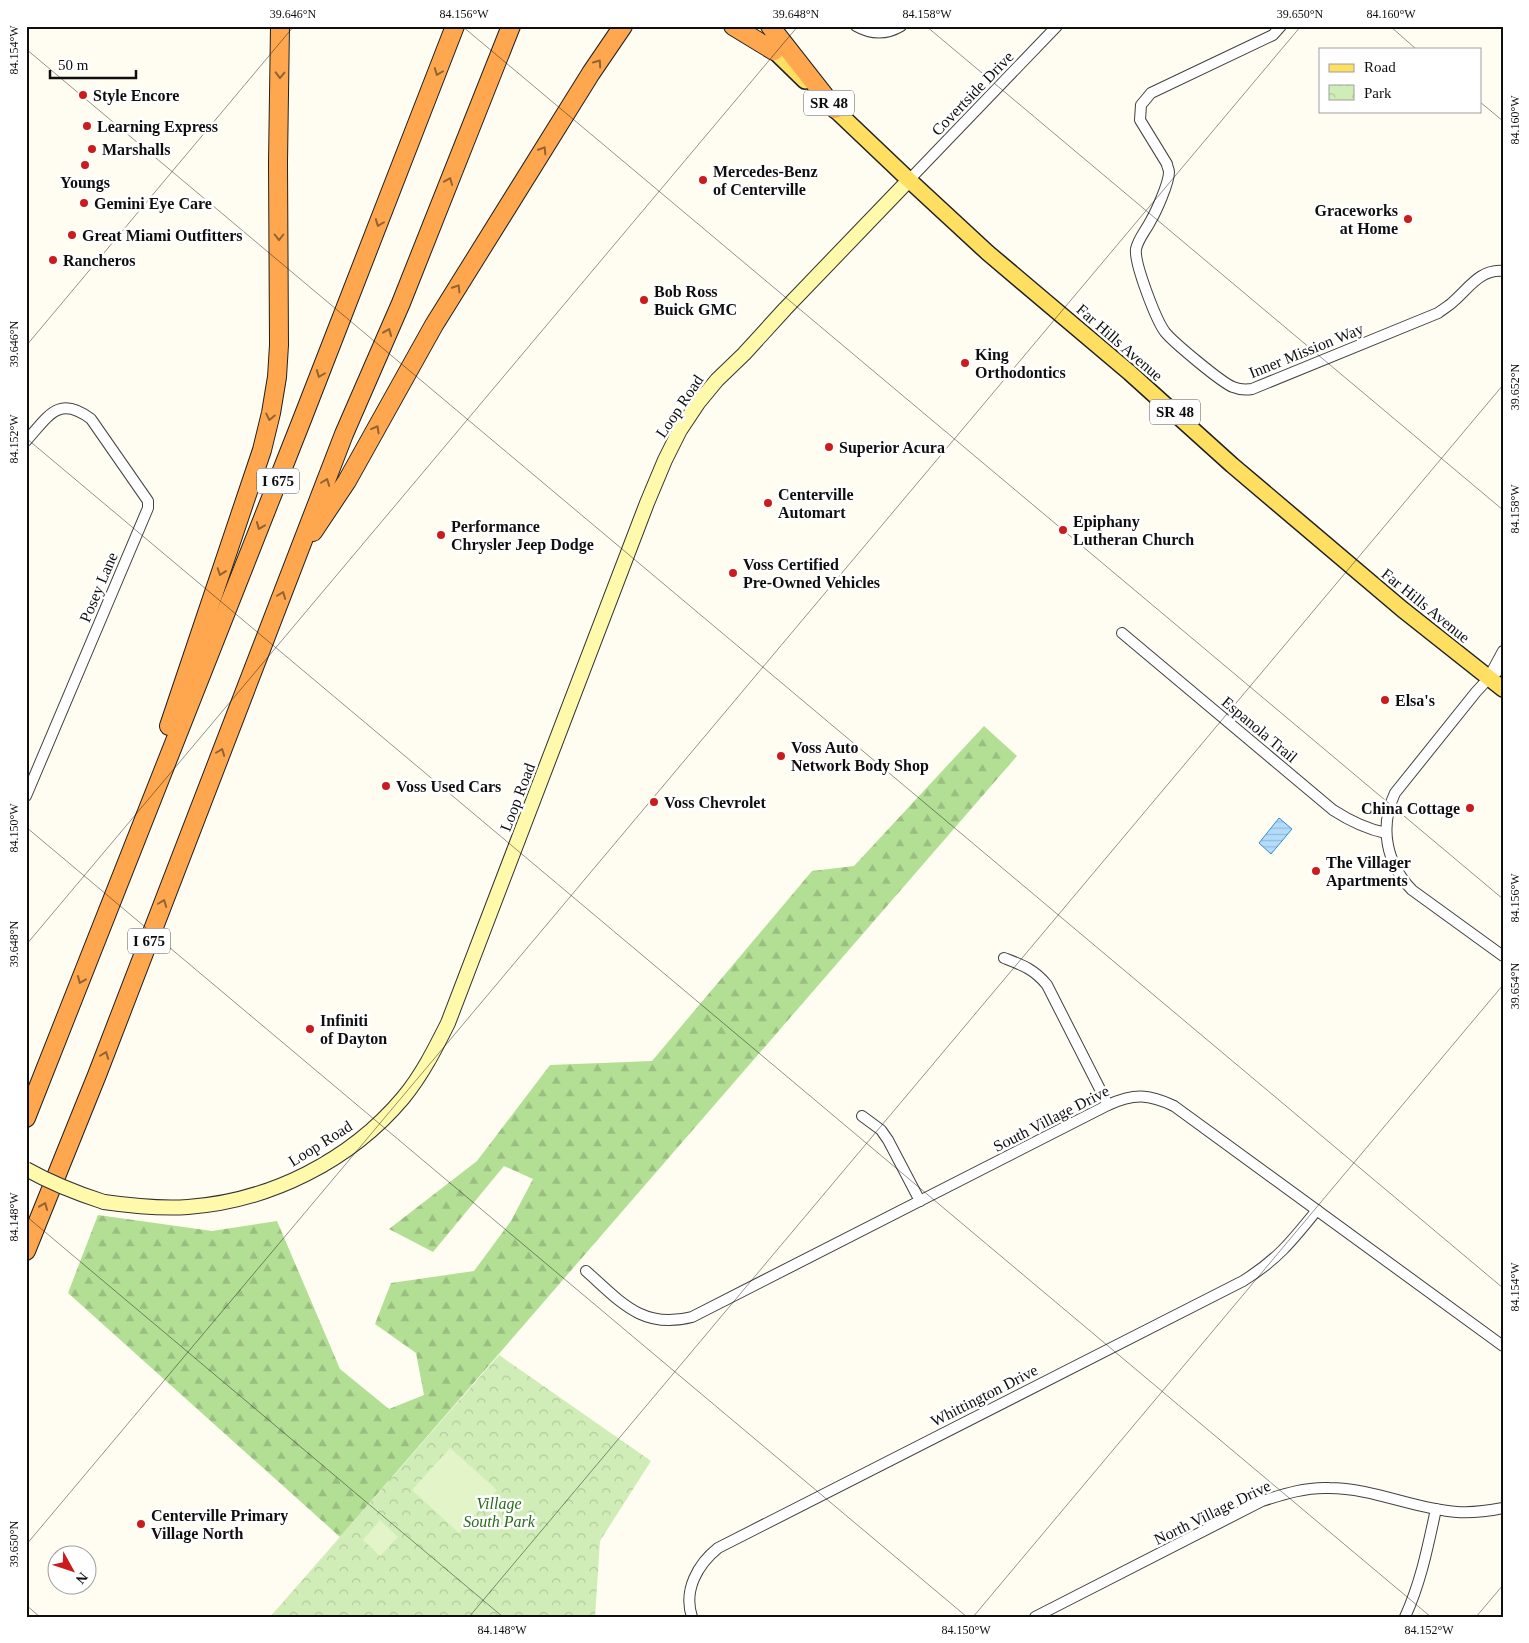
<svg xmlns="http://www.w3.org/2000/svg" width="1529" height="1643" font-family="Georgia,serif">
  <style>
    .forest { fill: url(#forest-firs) }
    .park { fill: url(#park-crowns) }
    .pitch { fill: #e3f4c9 }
    .water { fill: url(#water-rules); stroke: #328ed8 }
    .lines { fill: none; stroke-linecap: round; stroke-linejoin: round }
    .street-casing { stroke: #424242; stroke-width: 12 }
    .secondary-casing { stroke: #313131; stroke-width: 16 }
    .primary-casing { stroke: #202020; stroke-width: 18 }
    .highway-casing { stroke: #202020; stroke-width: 20 }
    .street { stroke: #fff; stroke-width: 10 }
    .secondary { stroke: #fff9ac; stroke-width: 14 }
    .primary { stroke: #ffdf61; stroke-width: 15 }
    .highway { stroke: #ffa74f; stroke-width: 18 }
    .secondary-bridge-casing { stroke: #313131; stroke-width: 16; stroke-linecap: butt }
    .secondary-bridge { stroke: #fff9ac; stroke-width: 14 }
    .oneway { stroke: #936332 }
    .ticks { fill: none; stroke: #0f0f0f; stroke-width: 1; stroke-opacity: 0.45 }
    .poi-dot { fill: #cb1b1c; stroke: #fff; stroke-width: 2 }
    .labels { text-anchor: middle; stroke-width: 5; stroke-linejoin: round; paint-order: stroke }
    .shield { fill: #fff; stroke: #575757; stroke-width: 1 }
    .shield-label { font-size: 15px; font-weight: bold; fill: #0f0f0f }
    .street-label { font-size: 16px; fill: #0f0f0f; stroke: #fff }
    .poi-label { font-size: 16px; font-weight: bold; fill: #0f0f0f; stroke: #fff; text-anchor: start }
    .park-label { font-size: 16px; font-style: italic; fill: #276d19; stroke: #fff }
    .neatline { fill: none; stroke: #0f0f0f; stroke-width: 2 }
    .ticks-label { font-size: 12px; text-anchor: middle; fill: #0f0f0f }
  </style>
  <defs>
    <pattern id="forest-firs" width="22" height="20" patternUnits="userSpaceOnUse" patternTransform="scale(1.25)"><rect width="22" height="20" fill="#b3df95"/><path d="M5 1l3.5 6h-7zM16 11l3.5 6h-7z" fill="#99be7f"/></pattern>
    <pattern id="park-crowns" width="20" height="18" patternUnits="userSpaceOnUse" patternTransform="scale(1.25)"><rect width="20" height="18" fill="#d1edb7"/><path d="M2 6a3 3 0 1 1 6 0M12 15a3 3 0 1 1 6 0" fill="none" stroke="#b2ca9c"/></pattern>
    <pattern id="water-rules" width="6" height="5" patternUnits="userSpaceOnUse" patternTransform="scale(1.25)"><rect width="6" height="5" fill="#b1dcfb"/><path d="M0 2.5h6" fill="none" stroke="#97bcd6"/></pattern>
  </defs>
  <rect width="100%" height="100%" fill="#fffdf1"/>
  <path class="forest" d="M984,726L1017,756L340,1537L68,1293L98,1215L212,1231L277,1221L340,1369L389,1409L424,1395L416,1353L375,1324L391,1283L474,1271L511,1221L533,1179L504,1166L433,1252L389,1229L477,1161L550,1065L652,1061L812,871L854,866Z"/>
  <path class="park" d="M499,1355L651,1461L600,1541L595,1617H270Z"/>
  <g class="pitch">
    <path d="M450,1448L497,1490L459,1533L412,1490Z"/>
    <path d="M380,1520L398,1537L380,1556L363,1540Z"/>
  </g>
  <path class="water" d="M1279,818L1292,829L1271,854L1259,843Z"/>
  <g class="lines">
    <defs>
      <g id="street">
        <path d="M856,26C872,35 886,35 901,26"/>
        <path d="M1281,26L1273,35L1151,93L1141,105L1140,120L1167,164C1167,167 1169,169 1169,172C1169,183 1156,212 1150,222C1146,230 1138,239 1136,249C1134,263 1156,320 1165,332C1173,342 1222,383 1233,387C1240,390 1246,390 1252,389L1438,313C1443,309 1449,306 1454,301C1469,288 1480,269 1503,271"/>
        <path d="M909,180L1057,26"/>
        <path d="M26,441C48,417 58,394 91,419L148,501V508L26,796"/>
        <path d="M1122,633L1333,810C1350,821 1366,829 1386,833"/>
        <path d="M1503,667L1489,678L1476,692L1395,793C1379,827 1386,863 1412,890L1503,956"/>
        <path d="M1490,675L1503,651"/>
        <path d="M1004,958C1022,965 1034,969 1047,985L1108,1105"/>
        <path d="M862,1116L881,1130L888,1140L920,1201"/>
        <path d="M586,1271C620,1301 642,1330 692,1317L1108,1105C1134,1093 1149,1094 1174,1106L1503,1346"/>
        <path d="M692,1617C683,1590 698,1564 718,1548L1243,1281C1277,1260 1292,1241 1317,1210"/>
        <path d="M1035,1617L1262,1501C1284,1494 1306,1487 1329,1488C1373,1488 1414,1509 1457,1512C1473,1513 1488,1511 1503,1508"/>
        <path d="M1405,1617C1421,1582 1428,1546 1436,1509"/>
      </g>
      <path id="secondary" d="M104,1202C132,1206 159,1209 188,1207C270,1201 350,1161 403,1098C422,1075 435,1049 448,1023L647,503L665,460L680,430L698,403L717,380L744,354L785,309L909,180"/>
      <g id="primary">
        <path d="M766,43L805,81"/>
        <path d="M827,102L909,180L988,253L1130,373L1232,465L1402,609L1503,689"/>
      </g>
      <g id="highway">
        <path d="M733,26L774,51"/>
        <path d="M770,26L835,109"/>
        <path d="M313,532L347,481L434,325L591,73L623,26"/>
        <path d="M169,726L262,450L271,413L277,377L279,345L278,162L280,26"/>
        <path d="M26,1118L303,417L455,26"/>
        <path d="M26,1251L97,1075L344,434L401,303L511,26"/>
      </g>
    </defs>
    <use href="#street" class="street-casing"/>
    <use href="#secondary" class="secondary-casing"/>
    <use href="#primary" class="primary-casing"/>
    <use href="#highway" class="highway-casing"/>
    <use href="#street" class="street"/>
    <use href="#secondary" class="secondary"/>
    <use href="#primary" class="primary"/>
    <use href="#highway" class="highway"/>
    <defs>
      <path id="secondary-bridge" d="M26,1169C51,1183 76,1193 104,1202"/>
    </defs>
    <use href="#secondary-bridge" class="secondary-bridge-casing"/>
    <use href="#secondary-bridge" class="secondary-bridge"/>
  </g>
  <defs><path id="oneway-chevron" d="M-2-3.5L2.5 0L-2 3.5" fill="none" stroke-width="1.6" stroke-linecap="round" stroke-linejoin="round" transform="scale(1.25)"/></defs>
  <g class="oneway">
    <use href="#oneway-chevron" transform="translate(598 63) rotate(-55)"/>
    <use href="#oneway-chevron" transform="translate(438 72) rotate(111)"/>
    <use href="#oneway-chevron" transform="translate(280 75) rotate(91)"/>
    <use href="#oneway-chevron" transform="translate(543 150) rotate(-58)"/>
    <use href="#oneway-chevron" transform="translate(449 181) rotate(-68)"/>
    <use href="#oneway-chevron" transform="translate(379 223) rotate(111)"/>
    <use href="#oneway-chevron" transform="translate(279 237) rotate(90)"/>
    <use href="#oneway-chevron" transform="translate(457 288) rotate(-58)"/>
    <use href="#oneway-chevron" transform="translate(388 332) rotate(-67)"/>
    <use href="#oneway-chevron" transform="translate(320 374) rotate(111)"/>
    <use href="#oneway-chevron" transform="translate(270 417) rotate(102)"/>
    <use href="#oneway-chevron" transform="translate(376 429) rotate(-61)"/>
    <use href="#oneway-chevron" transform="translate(326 482) rotate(-69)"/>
    <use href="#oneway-chevron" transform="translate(260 526) rotate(112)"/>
    <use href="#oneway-chevron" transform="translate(221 572) rotate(109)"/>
    <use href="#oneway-chevron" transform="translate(282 595) rotate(-69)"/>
    <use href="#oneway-chevron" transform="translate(221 752) rotate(-69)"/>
    <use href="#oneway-chevron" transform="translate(163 903) rotate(-69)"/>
    <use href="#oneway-chevron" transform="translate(81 980) rotate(112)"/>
    <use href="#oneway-chevron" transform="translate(105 1055) rotate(-69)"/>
    <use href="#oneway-chevron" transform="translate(44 1206) rotate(-68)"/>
  </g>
  <path class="ticks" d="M462,26L1503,899M926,26L1503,510M1390,26L1416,49M26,49L1503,1288M1480,102L1503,121M26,346L294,26M26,438L1431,1617M26,827L967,1617M26,945L798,26M26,1216L503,1617M26,1545L1301,26M26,1605L40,1617M469,1617L1503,385M973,1617L1503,985M1476,1617L1503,1585"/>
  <g class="poi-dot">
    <circle cx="83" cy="95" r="5"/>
    <circle cx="87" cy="126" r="5"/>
    <circle cx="92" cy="149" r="5"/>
    <circle cx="85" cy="165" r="5"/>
    <circle cx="703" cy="180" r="5"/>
    <circle cx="84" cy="203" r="5"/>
    <circle cx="1408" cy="219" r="5"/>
    <circle cx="72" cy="235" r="5"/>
    <circle cx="53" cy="260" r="5"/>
    <circle cx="644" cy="300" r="5"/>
    <circle cx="965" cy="363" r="5"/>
    <circle cx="829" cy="447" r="5"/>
    <circle cx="768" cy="503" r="5"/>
    <circle cx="1063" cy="530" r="5"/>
    <circle cx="441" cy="535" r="5"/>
    <circle cx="733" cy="573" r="5"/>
    <circle cx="1385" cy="700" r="5"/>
    <circle cx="781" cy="756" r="5"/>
    <circle cx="386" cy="786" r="5"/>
    <circle cx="654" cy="802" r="5"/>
    <circle cx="1470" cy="808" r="5"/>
    <circle cx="1316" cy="871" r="5"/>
    <circle cx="310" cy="1029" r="5"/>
    <circle cx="141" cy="1524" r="5"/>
  </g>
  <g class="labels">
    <g class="shield">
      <rect x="804" y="90.5" width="50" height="25" rx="4"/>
      <rect x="1150" y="399.5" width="50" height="25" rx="4"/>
      <rect x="257" y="468.5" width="42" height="25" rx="4"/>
      <rect x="128" y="928.5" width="42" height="25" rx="4"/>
    </g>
    <g class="shield-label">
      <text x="829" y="108">SR 48</text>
      <text x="1175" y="417">SR 48</text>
      <text x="278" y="486">I 675</text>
      <text x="149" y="946">I 675</text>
    </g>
    <g class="street-label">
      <text transform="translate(972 93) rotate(-46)" y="6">Covertside Drive</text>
      <text transform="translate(1120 342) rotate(41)" y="6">Far Hills Avenue</text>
      <text transform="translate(1306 350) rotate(-22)" y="6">Inner Mission Way</text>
      <text transform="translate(679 406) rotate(-56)" y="6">Loop Road</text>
      <text transform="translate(98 587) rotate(-67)" y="6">Posey Lane</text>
      <text transform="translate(1426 605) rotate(39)" y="6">Far Hills Avenue</text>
      <text transform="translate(1260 729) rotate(40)" y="6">Espanola Trail</text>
      <text transform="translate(517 797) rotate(-69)" y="6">Loop Road</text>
      <text transform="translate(1051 1118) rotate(-27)" y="6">South Village Drive</text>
      <text transform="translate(320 1143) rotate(-32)" y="6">Loop Road</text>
      <text transform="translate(984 1395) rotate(-27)" y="6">Whittington Drive</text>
      <text transform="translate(1212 1512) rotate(-26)" y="6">North Village Drive</text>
    </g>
    <g class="poi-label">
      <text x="93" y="101">Style Encore</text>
      <text x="97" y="132">Learning Express</text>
      <text x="102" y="155">Marshalls</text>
      <text x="713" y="177">Mercedes-Benz<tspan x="713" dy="18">of Centerville</tspan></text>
      <text x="85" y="188" text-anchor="middle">Youngs</text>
      <text x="94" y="209">Gemini Eye Care</text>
      <text x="1398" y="216" text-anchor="end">Graceworks<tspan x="1398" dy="18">at Home</tspan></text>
      <text x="82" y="241">Great Miami Outfitters</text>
      <text x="63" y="266">Rancheros</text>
      <text x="654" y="297">Bob Ross<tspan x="654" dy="18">Buick GMC</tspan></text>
      <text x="975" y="360">King<tspan x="975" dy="18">Orthodontics</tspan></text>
      <text x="839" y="453">Superior Acura</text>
      <text x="778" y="500">Centerville<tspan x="778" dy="18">Automart</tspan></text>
      <text x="1073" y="527">Epiphany<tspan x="1073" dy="18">Lutheran Church</tspan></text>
      <text x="451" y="532">Performance<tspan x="451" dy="18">Chrysler Jeep Dodge</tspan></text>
      <text x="743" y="570">Voss Certified<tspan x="743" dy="18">Pre-Owned Vehicles</tspan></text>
      <text x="1395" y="706">Elsa's</text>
      <text x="791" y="753">Voss Auto<tspan x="791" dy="18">Network Body Shop</tspan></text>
      <text x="396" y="792">Voss Used Cars</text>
      <text x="664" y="808">Voss Chevrolet</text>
      <text x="1460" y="814" text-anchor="end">China Cottage</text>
      <text x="1326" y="868">The Villager<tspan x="1326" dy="18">Apartments</tspan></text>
      <text x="320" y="1026">Infiniti<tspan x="320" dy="18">of Dayton</tspan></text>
      <text x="151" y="1521">Centerville Primary<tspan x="151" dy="18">Village North</tspan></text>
    </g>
    <g class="park-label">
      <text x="499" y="1509">Village<tspan x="499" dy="18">South Park</tspan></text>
    </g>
  </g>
  <rect width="1529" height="1643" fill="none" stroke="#ffffff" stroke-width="55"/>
  <rect x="1319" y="48" width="162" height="65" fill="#ffffff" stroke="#9f9f9f"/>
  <rect x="1329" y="64" width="25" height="8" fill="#ffdf61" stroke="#9f9f9f"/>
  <text x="1364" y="72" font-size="15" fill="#0f0f0f">Road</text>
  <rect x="1329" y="85" width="25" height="15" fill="url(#park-crowns)" stroke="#9f9f9f"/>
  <text x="1364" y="98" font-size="15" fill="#0f0f0f">Park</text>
  <g transform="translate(72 1570) rotate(130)"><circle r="24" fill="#ffffff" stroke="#9f9f9f"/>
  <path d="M0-4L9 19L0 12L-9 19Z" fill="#cb1b1c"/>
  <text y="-8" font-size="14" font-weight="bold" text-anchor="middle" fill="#0f0f0f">N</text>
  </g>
  <path d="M50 70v8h86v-8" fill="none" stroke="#0f0f0f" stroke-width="2.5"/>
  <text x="58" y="70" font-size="15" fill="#0f0f0f" stroke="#ffffff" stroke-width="4" paint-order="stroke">50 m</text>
  <rect x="28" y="28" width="1474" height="1588" class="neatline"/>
  <g class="ticks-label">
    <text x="293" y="18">39.646°N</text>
    <text x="464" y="18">84.156°W</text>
    <text x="796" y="18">39.648°N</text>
    <text x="927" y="18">84.158°W</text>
    <text x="1300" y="18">39.650°N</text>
    <text x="1391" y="18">84.160°W</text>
    <text transform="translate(14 50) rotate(-90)" y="4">84.154°W</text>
    <text transform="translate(1515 120) rotate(-90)" y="4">84.160°W</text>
    <text transform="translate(14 344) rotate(-90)" y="4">39.646°N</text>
    <text transform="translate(1515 387) rotate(-90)" y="4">39.652°N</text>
    <text transform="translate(14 439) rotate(-90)" y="4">84.152°W</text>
    <text transform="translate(1515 509) rotate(-90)" y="4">84.158°W</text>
    <text transform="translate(14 828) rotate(-90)" y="4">84.150°W</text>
    <text transform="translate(1515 898) rotate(-90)" y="4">84.156°W</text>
    <text transform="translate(14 944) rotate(-90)" y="4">39.648°N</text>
    <text transform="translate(1515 986) rotate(-90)" y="4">39.654°N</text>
    <text transform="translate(14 1217) rotate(-90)" y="4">84.148°W</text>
    <text transform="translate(1515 1287) rotate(-90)" y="4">84.154°W</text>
    <text transform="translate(14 1544) rotate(-90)" y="4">39.650°N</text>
    <text x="502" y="1634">84.148°W</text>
    <text x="966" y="1634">84.150°W</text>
    <text x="1429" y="1634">84.152°W</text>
  </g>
</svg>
